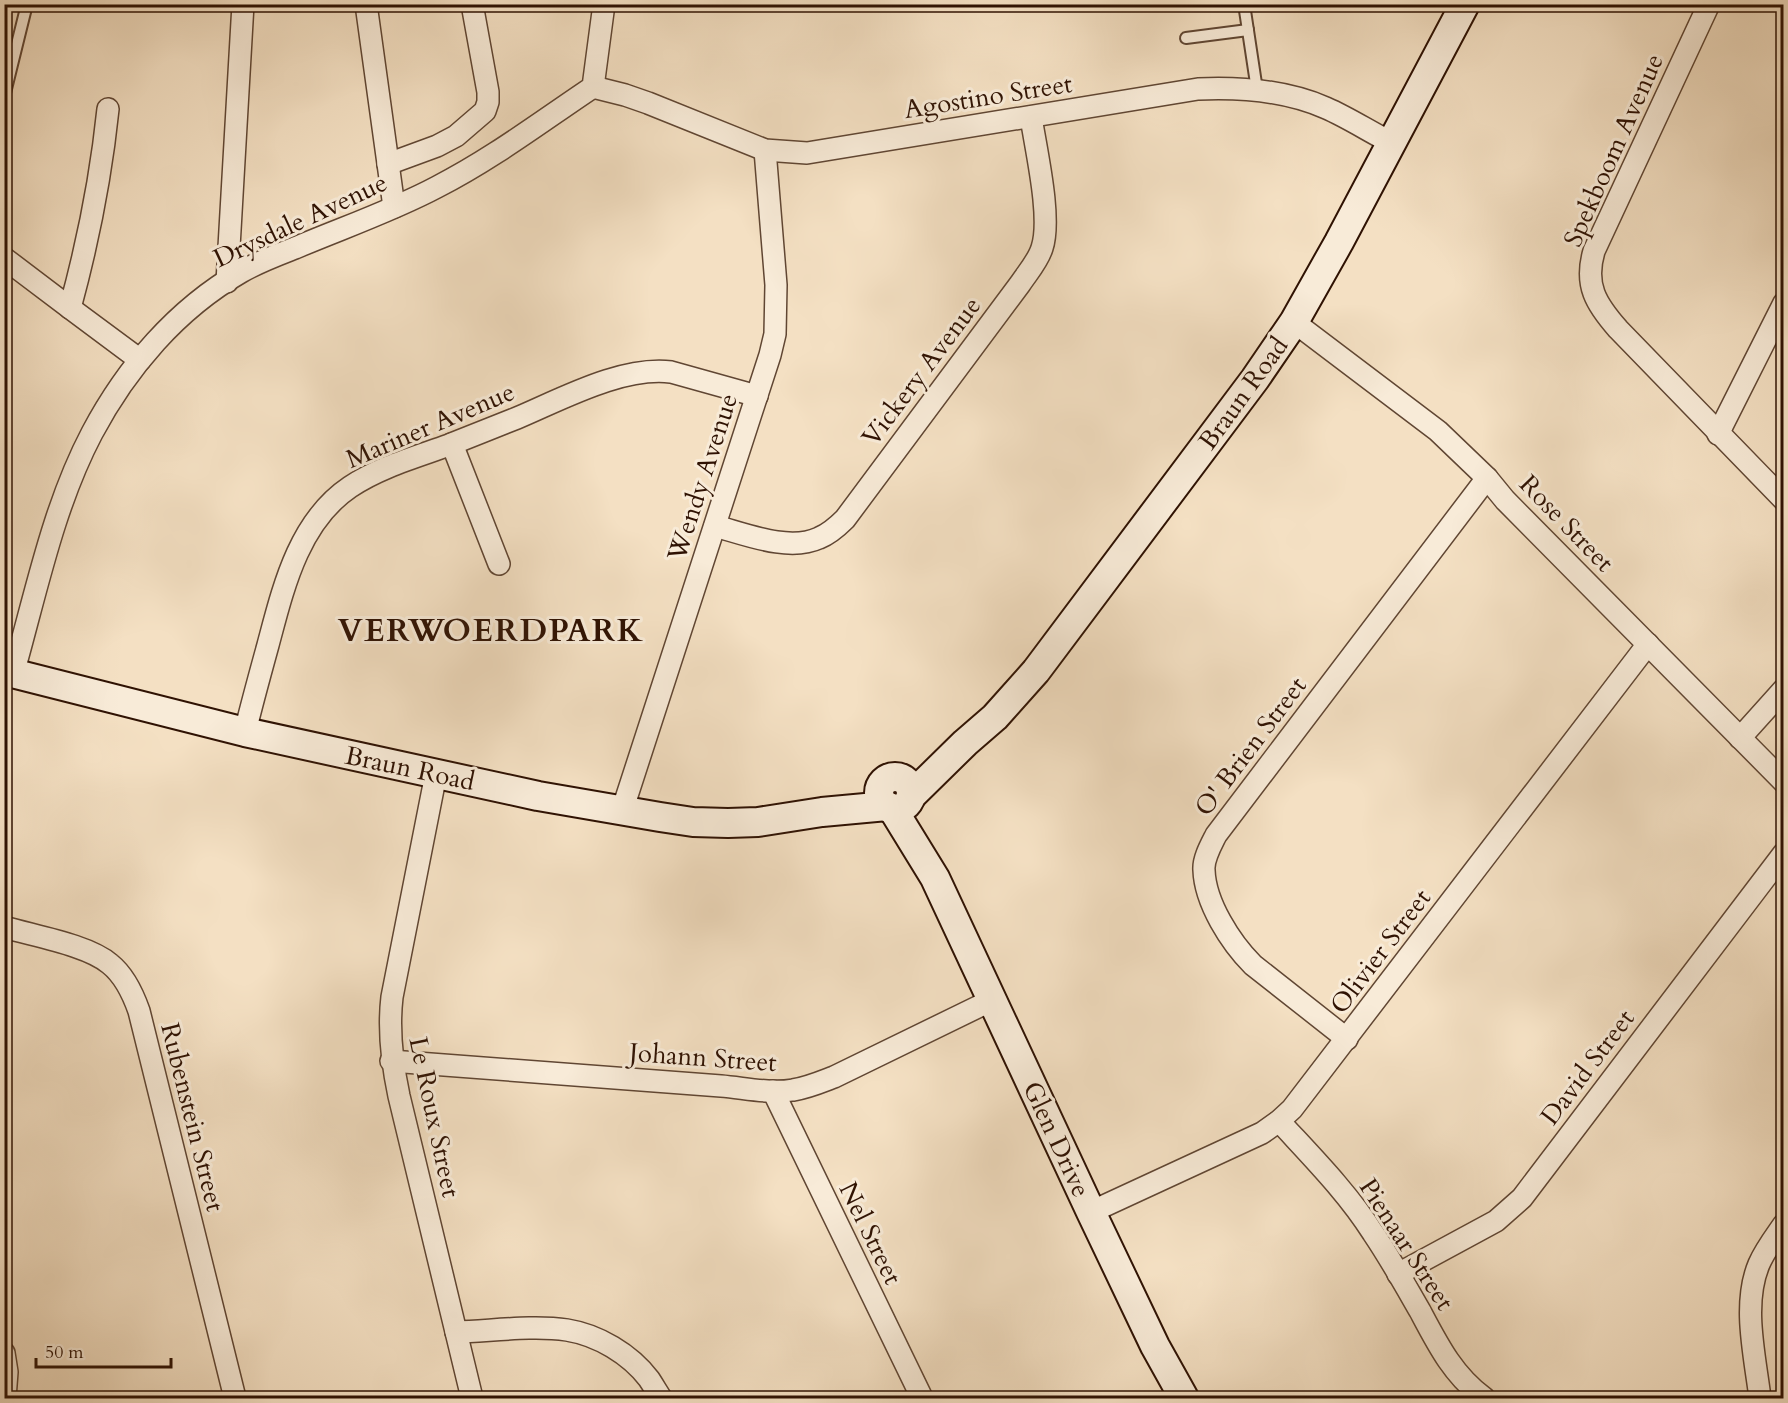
<svg xmlns="http://www.w3.org/2000/svg" width="1788" height="1403" font-family="Cardo,serif">
  <style>
    .lines { fill: none; stroke-linecap: round; stroke-linejoin: round }
    .lane-casing { stroke: #604633; stroke-width: 14 }
    .street-casing { stroke: #604633; stroke-width: 24 }
    .secondary-casing { stroke: #2f1203; stroke-width: 32 }
    .lane { stroke: #f8ebd8; stroke-width: 10 }
    .street { stroke: #f8ebd8; stroke-width: 21 }
    .secondary { stroke: #f8ebd8; stroke-width: 28 }
    .labels { text-anchor: middle; stroke-width: 6; stroke-linejoin: round; paint-order: stroke }
    .street-label { font-size: 26px; fill: #2f1203; stroke: #f8ebd8 }
    .district-label { font-size: 32px; font-weight: bold; letter-spacing: 1.5px; fill: #2f1203; stroke: #f8ebd8 }
  </style>
  <rect width="100%" height="100%" fill="#f4e0c3"/>
  <filter id="stains"><feTurbulence type="fractalNoise" baseFrequency=".00333" numOctaves="4"/><feColorMatrix values="0 0 0 0 .2 0 0 0 0 .09 0 0 0 0 .02 0 0 0 .5 -.17"/></filter>
  <radialGradient id="worn" r=".72"><stop offset=".6" stop-color="#630" stop-opacity="0"/><stop offset="1" stop-color="#630" stop-opacity=".3"/></radialGradient>
  <g class="lines">
    <defs>
      <g id="lane">
        <path d="M1244,4L1257,90"/>
        <path d="M1186,38L1248,30"/>
        <path d="M4,97L27,4"/>
      </g>
      <g id="street">
        <path d="M366,4L394,207"/>
        <path d="M1709,4L1594,251C1584,285 1596,304 1618,329L1784,500"/>
        <path d="M593,87L625,95L648,103L765,150L807,153L1198,89C1241,87 1285,90 1326,108C1349,118 1370,132 1392,143"/>
        <path d="M388,164L437,146L456,136L485,111L488,102V92L472,4"/>
        <path d="M4,258L70,308L140,360"/>
        <path d="M227,282L243,4"/>
        <path d="M70,308C88,242 101,177 108,109"/>
        <path d="M1294,322L1438,431L1487,478L1505,500L1784,782"/>
        <path d="M1718,434L1784,303"/>
        <path d="M452,444L499,564"/>
        <path d="M715,526C745,534 789,552 819,538C829,534 837,527 845,519L1020,284C1028,272 1038,261 1042,248C1052,218 1036,150 1031,117"/>
        <path d="M13,674C36,593 53,507 92,433C127,367 177,309 241,272C258,262 277,255 295,248C342,228 392,211 437,187C492,159 542,121 593,87L604,4"/>
        <path d="M245,732C252,703 260,674 268,645C283,589 298,522 350,487C380,467 416,457 449,445C472,436 494,427 517,418C562,399 622,366 671,372L757,396"/>
        <path d="M1740,738L1784,689"/>
        <path d="M436,774L392,997C388,1031 392,1063 399,1096L472,1398"/>
        <path d="M622,811L770,355L775,334L776,285L765,150"/>
        <path d="M4,927C34,936 88,945 110,964C125,976 133,994 139,1011L235,1398"/>
        <path d="M1347,1039L1253,965C1231,943 1205,903 1204,870C1203,859 1211,845 1216,835L1487,478"/>
        <path d="M391,1061L721,1086C745,1088 770,1094 793,1090C807,1088 821,1082 834,1077L992,1000"/>
        <path d="M773,1091L922,1398"/>
        <path d="M1279,1121C1312,1157 1347,1192 1373,1233C1390,1258 1405,1285 1420,1311C1438,1345 1453,1375 1484,1398"/>
        <path d="M1091,1212L1262,1133L1279,1121L1292,1109L1648,644"/>
        <path d="M1398,1274L1496,1221L1522,1198L1784,853"/>
        <path d="M456,1332C491,1331 533,1325 567,1330C598,1335 630,1354 649,1379C653,1385 657,1392 661,1398"/>
        <path d="M4,1353L7,1372L5,1398"/>
        <path d="M1760,1398C1755,1356 1742,1304 1759,1264C1765,1250 1775,1237 1784,1224"/>
      </g>
      <g id="secondary">
        <path d="M4,671L245,732L538,796L660,817L693,822L728,823L758,822L822,812L887,806"/>
        <circle cx="895" cy="793" r="16"/>
        <path d="M911,796L965,743L995,717L1036,671L1255,379L1294,322L1339,242L1465,4"/>
        <path d="M892,808L935,878L1091,1212L1155,1346L1184,1398"/>
      </g>
    </defs>
    <use href="#lane" class="lane-casing"/>
    <use href="#street" class="street-casing"/>
    <use href="#secondary" class="secondary-casing"/>
    <use href="#lane" class="lane"/>
    <use href="#street" class="street"/>
    <use href="#secondary" class="secondary"/>
  </g>
  <g class="labels">
    <g class="street-label">
      <text transform="translate(988 96) rotate(-9)" y="9">Agostino Street</text>
      <text transform="translate(1613 150) rotate(-66)" y="9">Spekboom Avenue</text>
      <text transform="translate(300 220) rotate(-25)" y="9">Drysdale Avenue</text>
      <text transform="translate(921 371) rotate(-53)" y="9">Vickery Avenue</text>
      <text transform="translate(1243 393) rotate(-54)" y="9">Braun Road</text>
      <text transform="translate(430 425) rotate(-23)" y="9">Mariner Avenue</text>
      <text transform="translate(702 477) rotate(-72)" y="9">Wendy Avenue</text>
      <text transform="translate(1567 523) rotate(46)" y="9">Rose Street</text>
      <text transform="translate(1250 746) rotate(-53)" y="9">O' Brien Street</text>
      <text transform="translate(410 768) rotate(12)" y="9">Braun Road</text>
      <text transform="translate(1380 951) rotate(-53)" y="9">Olivier Street</text>
      <text transform="translate(703 1057) rotate(4)" y="9">Johann Street</text>
      <text transform="translate(1587 1067) rotate(-53)" y="9">David Street</text>
      <text transform="translate(193 1117) rotate(76)" y="9">Rubenstein Street</text>
      <text transform="translate(435 1117) rotate(78)" y="9">Le Roux Street</text>
      <text transform="translate(1057 1139) rotate(65)" y="9">Glen Drive</text>
      <text transform="translate(871 1233) rotate(64)" y="9">Nel Street</text>
      <text transform="translate(1407 1244) rotate(57)" y="9">Pienaar Street</text>
    </g>
    <g class="district-label">
      <text x="491" y="641">VERWOERDPARK</text>
    </g>
  </g>
  <rect width="1788" height="1403" fill="none" stroke="#f4e0c3" stroke-width="24"/>
  <rect x="6" y="6" width="1776" height="1391" fill="none" stroke="#2f1203" stroke-width="3"/>
  <rect x="12" y="12" width="1764" height="1379" fill="none" stroke="#2f1203" stroke-width="1.5"/>
  <path d="M36 1358v9h135v-9" fill="none" stroke="#2f1203" stroke-width="3"/>
  <text x="45" y="1358" font-size="18" fill="#2f1203" stroke="#f8ebd8" stroke-width="4.5" paint-order="stroke">50 m</text>
  <rect width="100%" height="100%" filter="url(#stains)"/>
  <rect width="100%" height="100%" fill="url(#worn)"/>
</svg>
